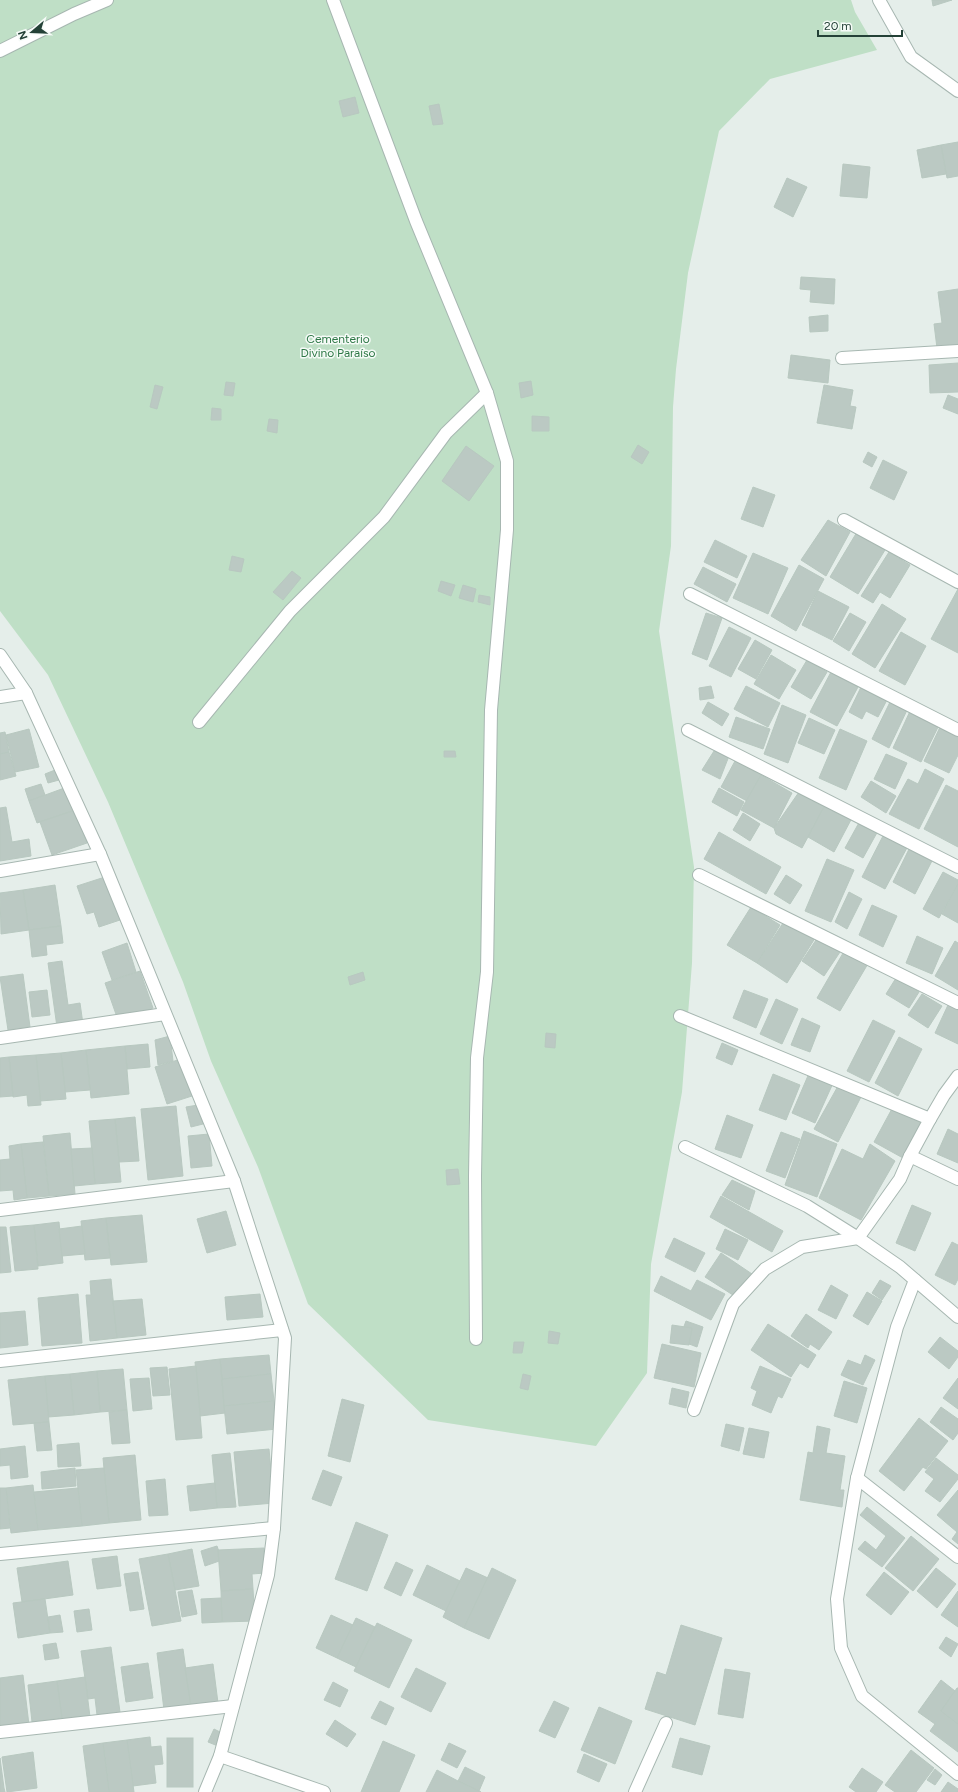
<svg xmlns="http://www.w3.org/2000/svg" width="958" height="1792" font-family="Figtree,sans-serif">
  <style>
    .green { fill: #bfdfc6 }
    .building { fill: #bbc9c3; stroke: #b8c8c0 }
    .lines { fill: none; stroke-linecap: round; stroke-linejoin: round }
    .minor-casing { stroke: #a7b7b1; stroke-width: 14 }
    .minor { stroke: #fff; stroke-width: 12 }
    .labels { text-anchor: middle; stroke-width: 3; stroke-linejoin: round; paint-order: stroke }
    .park-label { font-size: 12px; fill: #2e7846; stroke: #f6fbf8 }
  </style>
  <rect width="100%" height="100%" fill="#e5eeea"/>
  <path class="green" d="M0,0H851L855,12L877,50L770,79L719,131L688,273L676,369L673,407L671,546L659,631L694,867L692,963L682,1092L651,1264L647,1373L596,1446L428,1420L308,1304L258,1167L211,1061L183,982L108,802L48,675L0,611Z"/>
  <g class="building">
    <path d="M932,0H952L933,6Z"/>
    <path d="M355,97L359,113L343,117L339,101Z"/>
    <path d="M439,104L443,124L433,125L429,106Z"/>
    <path d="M958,142V176L947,178L941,145Z"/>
    <path d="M941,145L946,174L922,178L917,150Z"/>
    <path d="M843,164L870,167L867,198L840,196Z"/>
    <path d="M787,178L807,187L793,217L774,207Z"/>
    <path d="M801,277L835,279L834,304L810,302L811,290L800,289Z"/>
    <path d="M958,289V345L937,348L934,324L942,323L938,292Z"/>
    <path d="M828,315V331L810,332L809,317Z"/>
    <path d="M791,355L830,360L828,383L788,378Z"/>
    <path d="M958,363V392L930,393L929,365Z"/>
    <path d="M531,381L533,395L521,398L519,383Z"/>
    <path d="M226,382L235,383L233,396L224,395Z"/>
    <path d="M155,385L163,387L157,409L150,407Z"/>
    <path d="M824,385L853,390L850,406L856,407L852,429L817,423Z"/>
    <path d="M948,395L958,399V414L943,408Z"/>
    <path d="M212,408L221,409V420H211Z"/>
    <path d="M532,416L549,417V431H532Z"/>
    <path d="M269,419L278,420L277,433L267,431Z"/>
    <path d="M638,445L649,452L642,464L631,457Z"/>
    <path d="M466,446L494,466L469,501L442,481Z"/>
    <path d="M868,452L877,457L872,467L863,462Z"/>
    <path d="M883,460L907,472L894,500L870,488Z"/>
    <path d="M753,487L775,495L763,527L741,519Z"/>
    <path d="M828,520L850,532L826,576L801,560Z"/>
    <path d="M857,532L885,550L858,594L830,577Z"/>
    <path d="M715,540L747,556L737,578L704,562Z"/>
    <path d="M889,552L910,565L890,598L880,592L873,603L861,596Z"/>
    <path d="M753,553L788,568L768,614L733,598Z"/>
    <path d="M232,556L244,559L241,572L229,570Z"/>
    <path d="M799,565L824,579L796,631L771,616Z"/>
    <path d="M703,567L736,584L727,602L694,584Z"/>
    <path d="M292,571L301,578L283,600L273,592Z"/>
    <path d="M441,581L455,585L451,596L438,591Z"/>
    <path d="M463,585L476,589L473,602L459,598Z"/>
    <path d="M958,589V653L931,639Z"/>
    <path d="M818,591L849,607L832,640L802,625Z"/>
    <path d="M479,595L490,597V605L478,602Z"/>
    <path d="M882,604L906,619L875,668L852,654Z"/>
    <path d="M706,613L722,618L707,660L692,654Z"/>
    <path d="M850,613L866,622L849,651L833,641Z"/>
    <path d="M729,627L751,638L731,677L709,666Z"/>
    <path d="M901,632L926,646L905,685L879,671Z"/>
    <path d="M755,640L772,650L756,679L738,669Z"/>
    <path d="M771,655L796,670L779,699L754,684Z"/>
    <path d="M807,660L827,672L811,699L791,687Z"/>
    <path d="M831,672L858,687L837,726L810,712Z"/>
    <path d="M862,685L888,698L878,717L866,711L862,719L849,712Z"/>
    <path d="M711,686L714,698L700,700L699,688Z"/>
    <path d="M746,686L780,703L768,727L734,709Z"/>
    <path d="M891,700L908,708L889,748L872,739Z"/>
    <path d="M708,702L729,714L722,726L702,713Z"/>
    <path d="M782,705L806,715L788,763L764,754Z"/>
    <path d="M911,709L940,723L921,762L893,748Z"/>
    <path d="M736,717L770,729L763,749L729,737Z"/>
    <path d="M809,718L835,730L824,754L798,743Z"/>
    <path d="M941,725L958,733V755L949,773L924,761Z"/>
    <path d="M29,729L39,767L15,772L6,735Z"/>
    <path d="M840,729L867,741L846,790L819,778Z"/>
    <path d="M5,732L9,752L0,754V733Z"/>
    <path d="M444,751H455L456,757H444Z"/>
    <path d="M714,751L729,756L720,779L702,770Z"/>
    <path d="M9,752L16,776L0,780V754Z"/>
    <path d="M886,754L907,763L895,789L874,779Z"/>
    <path d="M735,761L761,775L747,801L721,787Z"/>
    <path d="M925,769L944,779L919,829L889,814L908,779L918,784Z"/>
    <path d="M55,770L59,780L48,783L45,774Z"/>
    <path d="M761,775L792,793L774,828L741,810Z"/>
    <path d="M871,781L896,796L886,813L861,797Z"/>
    <path d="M41,784L45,795L29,801L25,789Z"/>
    <path d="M946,785L958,791V847L924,829Z"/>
    <path d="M67,787L75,810L37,823L29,801Z"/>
    <path d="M719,788L744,802L737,816L712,802Z"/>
    <path d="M799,792L824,807L802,848L776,834L774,828Z"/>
    <path d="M827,801L853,816L834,852L808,837Z"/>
    <path d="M6,807L12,842L29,839L31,856L0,861V808Z"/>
    <path d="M75,810L87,843L52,855L40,822Z"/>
    <path d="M743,813L760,824L750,841L733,830Z"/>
    <path d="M861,819L879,829L863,858L845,848Z"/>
    <path d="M719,832L781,867L766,894L704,859Z"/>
    <path d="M885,832L909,844L885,889L862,877Z"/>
    <path d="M912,843L935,855L915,894L893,882Z"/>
    <path d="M827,859L854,870L831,922L805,911Z"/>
    <path d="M943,872L958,880V884L939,918L923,909Z"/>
    <path d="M786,875L802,885L790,904L774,894Z"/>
    <path d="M108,876L123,919L99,927L94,912L87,914L77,886Z"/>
    <path d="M958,884V923L942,914Z"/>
    <path d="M55,885L61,926L29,930L23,890Z"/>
    <path d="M23,890L29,930L1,934L0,893Z"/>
    <path d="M849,892L862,899L847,929L835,922Z"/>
    <path d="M872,905L897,916L883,947L859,935Z"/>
    <path d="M751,907L780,925L757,963L727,945Z"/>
    <path d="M785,920L817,935L787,983L757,963Z"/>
    <path d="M61,926L63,943L46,945L47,955L32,957L29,930Z"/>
    <path d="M917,936L943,948L932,974L906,963Z"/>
    <path d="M818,937L840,952L824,976L802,961Z"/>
    <path d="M955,941L958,943V990L935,976Z"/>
    <path d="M127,943L136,972L112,980L102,952Z"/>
    <path d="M846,948L869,962L840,1011L817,998Z"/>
    <path d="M62,961L68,1005L80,1003L83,1024L57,1027L48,963Z"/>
    <path d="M140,971L153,1008L118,1020L105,983Z"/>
    <path d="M363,972L365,980L350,985L348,977Z"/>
    <path d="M23,974L30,1027L8,1030L0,977Z"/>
    <path d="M896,978L919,992L909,1008L886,994Z"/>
    <path d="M47,990L50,1015L32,1017L29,992Z"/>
    <path d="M744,990L768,999L756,1028L733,1018Z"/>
    <path d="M922,994L942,1006L928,1028L908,1015Z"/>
    <path d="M776,999L798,1009L782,1044L760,1034Z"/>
    <path d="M948,1005L958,1010V1044L935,1033Z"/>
    <path d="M802,1018L820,1026L810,1052L791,1045Z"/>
    <path d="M873,1020L895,1031L869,1082L847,1071Z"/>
    <path d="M546,1033L556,1034L555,1048L545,1047Z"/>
    <path d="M170,1036L173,1061L158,1065L155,1040Z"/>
    <path d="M899,1037L922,1049L898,1096L875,1083Z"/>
    <path d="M722,1043L738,1050L732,1065L716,1058Z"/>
    <path d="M148,1044L150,1067L127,1069L125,1046Z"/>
    <path d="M125,1046L129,1094L91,1098L86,1050Z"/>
    <path d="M86,1050L90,1090L65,1092L61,1053Z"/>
    <path d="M61,1053L66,1099L40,1101L36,1055Z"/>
    <path d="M36,1055L41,1105L28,1106L27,1095L13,1097L9,1057Z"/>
    <path d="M9,1057L13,1096L0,1097V1058Z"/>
    <path d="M181,1059L192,1096L167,1104L155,1067Z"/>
    <path d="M810,1071L834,1081L815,1123L792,1113Z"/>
    <path d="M773,1074L800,1085L786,1120L759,1110Z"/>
    <path d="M838,1086L863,1093L838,1142L814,1129Z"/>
    <path d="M198,1105L203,1124L191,1127L186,1107Z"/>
    <path d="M894,1105L923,1121L903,1158L874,1142Z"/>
    <path d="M176,1106L183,1176L148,1180L141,1109Z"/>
    <path d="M727,1115L753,1125L741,1158L715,1149Z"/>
    <path d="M135,1117L139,1161L119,1162L115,1119Z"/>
    <path d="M115,1119L121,1182L95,1184L89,1121Z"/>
    <path d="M948,1129L958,1134V1163L937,1154Z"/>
    <path d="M804,1131L837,1144L817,1197L785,1185Z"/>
    <path d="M781,1132L800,1139L785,1178L766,1171Z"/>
    <path d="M70,1133L75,1194L49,1196L43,1136Z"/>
    <path d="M209,1134L212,1166L191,1168L188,1136Z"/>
    <path d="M43,1142L49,1196L27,1198L21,1144Z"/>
    <path d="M21,1144L27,1198L14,1200L13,1190L0,1191V1160L10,1159L9,1146Z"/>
    <path d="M870,1144L895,1161L861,1220L819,1198L842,1149L863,1159Z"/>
    <path d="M92,1148L95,1184L74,1186L71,1149Z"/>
    <path d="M458,1169L460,1184L447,1185L446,1170Z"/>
    <path d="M732,1180L755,1191L749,1210L722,1195Z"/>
    <path d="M721,1196L783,1231L772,1252L710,1217Z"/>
    <path d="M912,1205L931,1213L915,1251L896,1243Z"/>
    <path d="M226,1211L236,1245L207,1253L197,1219Z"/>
    <path d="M142,1215L147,1262L111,1265L106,1218Z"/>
    <path d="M106,1218L110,1258L85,1260L81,1221Z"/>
    <path d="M59,1222L63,1263L38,1266L34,1225Z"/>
    <path d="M34,1225L38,1269L15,1271L10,1227Z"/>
    <path d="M82,1226L85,1254L62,1256L59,1229Z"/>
    <path d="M0,1227H6L11,1272L0,1273Z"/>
    <path d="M725,1229L748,1240L738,1260L716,1249Z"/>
    <path d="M674,1238L705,1253L695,1272L665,1257Z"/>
    <path d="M952,1242L958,1245V1279L955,1285L935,1275Z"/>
    <path d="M721,1253L755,1276L736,1297L705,1277Z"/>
    <path d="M661,1276L691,1291L697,1280L725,1294L711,1320L654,1291Z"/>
    <path d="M111,1279L117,1338L90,1341L86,1295H91L90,1281Z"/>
    <path d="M880,1280L891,1286L882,1300L872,1293Z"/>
    <path d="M831,1285L848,1295L836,1319L818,1310Z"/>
    <path d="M867,1292L882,1301L868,1325L853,1316Z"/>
    <path d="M78,1294L82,1343L42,1346L38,1298Z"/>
    <path d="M260,1294L263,1317L227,1320L225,1297Z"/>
    <path d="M142,1299L146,1335L117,1338L113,1301Z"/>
    <path d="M25,1311L28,1345L0,1348V1313Z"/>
    <path d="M806,1314L832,1332L819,1350L810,1344L808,1348L791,1336Z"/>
    <path d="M686,1321L703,1327L697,1347L679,1340Z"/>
    <path d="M768,1324L816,1355L808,1368L800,1363L791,1377L751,1350Z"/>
    <path d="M672,1325L692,1328L689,1345L670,1343Z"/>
    <path d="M549,1331L560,1333L558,1344L548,1343Z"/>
    <path d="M940,1337L958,1351V1357L949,1369L928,1352Z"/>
    <path d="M514,1342H524L522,1353H513Z"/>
    <path d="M662,1344L701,1353L694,1387L654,1378Z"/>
    <path d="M269,1355L271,1374L222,1379L220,1359Z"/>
    <path d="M865,1355L875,1360L863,1385L841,1375L848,1360L861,1365Z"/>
    <path d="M220,1359L225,1413L200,1416L195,1362Z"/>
    <path d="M196,1366L202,1438L176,1440L169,1369Z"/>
    <path d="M760,1366L791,1379L782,1398L778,1396L771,1413L752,1405L757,1391L751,1388Z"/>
    <path d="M167,1367L170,1395L153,1396L150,1368Z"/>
    <path d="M123,1369L127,1410L100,1412L97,1371Z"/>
    <path d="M97,1371L100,1412L74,1415L70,1374Z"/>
    <path d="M70,1374L74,1415L48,1417L45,1376Z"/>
    <path d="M271,1374L274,1401L224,1406L222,1379Z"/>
    <path d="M523,1374L531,1376L528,1390L520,1388Z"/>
    <path d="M45,1376L49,1422L13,1425L8,1380Z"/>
    <path d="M149,1378L152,1409L133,1411L130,1379Z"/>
    <path d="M958,1378V1409L943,1398Z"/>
    <path d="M844,1381L867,1388L857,1423L834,1416Z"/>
    <path d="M672,1388L689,1392L686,1408L669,1404Z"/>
    <path d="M342,1399L364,1405L350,1462L328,1456Z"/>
    <path d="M274,1401L277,1429L227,1434L224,1406Z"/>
    <path d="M941,1407L958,1419V1433L953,1440L930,1422Z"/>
    <path d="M127,1410L130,1443L112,1444L109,1412Z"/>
    <path d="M919,1418L948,1441L926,1469L923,1467L904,1491L879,1471Z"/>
    <path d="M49,1422L52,1450L37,1451L34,1423Z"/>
    <path d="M726,1424L744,1428L739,1451L721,1446Z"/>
    <path d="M817,1426L830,1429L826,1453L845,1456L840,1490H844L842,1507L800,1500L808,1452L813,1453Z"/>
    <path d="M749,1428L769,1432L764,1458L743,1454Z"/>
    <path d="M79,1443L81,1466L58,1467L57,1445Z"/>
    <path d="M25,1446L28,1477L11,1479L10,1465L0,1466V1449Z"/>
    <path d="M269,1449L274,1503L239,1506L234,1452Z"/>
    <path d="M230,1453L236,1507L217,1508L212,1455Z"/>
    <path d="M135,1455L141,1520L109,1523L103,1458Z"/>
    <path d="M936,1458L958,1475V1479L940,1502L925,1491L934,1479L925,1472Z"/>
    <path d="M75,1468L76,1486L42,1489L41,1472Z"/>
    <path d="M104,1468L109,1523L82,1526L76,1470Z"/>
    <path d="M323,1470L342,1477L331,1506L312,1499Z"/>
    <path d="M165,1479L168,1515L149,1516L146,1481Z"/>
    <path d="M215,1483L217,1508L190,1511L187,1486Z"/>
    <path d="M33,1485L38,1530L11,1533L6,1488Z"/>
    <path d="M0,1488H6L10,1528L0,1529Z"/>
    <path d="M78,1488L82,1526L38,1530L34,1492Z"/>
    <path d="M958,1490V1544L952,1539L957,1532L937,1515Z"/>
    <path d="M867,1507L905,1538L882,1567L858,1549L865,1541L876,1550L886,1536L860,1515Z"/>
    <path d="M356,1522L388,1535L367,1591L335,1579Z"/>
    <path d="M911,1536L939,1559L913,1591L885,1568Z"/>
    <path d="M217,1546L222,1560L205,1566L201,1551Z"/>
    <path d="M264,1548L265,1573L252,1574L253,1589L221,1591L218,1550Z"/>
    <path d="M192,1549L199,1586L175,1590L168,1554Z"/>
    <path d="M168,1554L181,1621L152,1626L139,1559Z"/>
    <path d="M117,1556L121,1586L97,1589L92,1559Z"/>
    <path d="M68,1561L73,1595L22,1602L17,1568Z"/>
    <path d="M396,1562L413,1570L401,1596L384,1588Z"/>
    <path d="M427,1565L460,1581L446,1611L413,1595Z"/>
    <path d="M466,1568L488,1578L464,1628L443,1617Z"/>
    <path d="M492,1568L516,1580L489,1639L464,1628Z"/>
    <path d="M936,1568L956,1584L937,1608L917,1591Z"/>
    <path d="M138,1572L144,1609L130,1611L124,1574Z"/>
    <path d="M884,1572L909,1592L891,1615L866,1595Z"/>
    <path d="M253,1589L255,1621L222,1622L221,1591Z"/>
    <path d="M192,1590L197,1614L182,1617L178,1592Z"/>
    <path d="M958,1591V1627L941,1615Z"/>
    <path d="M221,1598L222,1622L202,1623L201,1599Z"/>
    <path d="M45,1599L50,1633L18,1638L13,1603Z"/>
    <path d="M89,1609L92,1630L77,1632L74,1611Z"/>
    <path d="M60,1615L63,1632L50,1633L48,1617Z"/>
    <path d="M331,1615L353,1625L337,1658L316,1648Z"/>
    <path d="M356,1618L375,1627L356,1667L337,1658Z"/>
    <path d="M377,1623L412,1640L389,1688L354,1671Z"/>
    <path d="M681,1625L722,1638L695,1725L645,1709L657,1672L666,1675Z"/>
    <path d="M946,1637L958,1644L951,1657L939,1648Z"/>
    <path d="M56,1643L59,1658L45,1660L43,1645Z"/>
    <path d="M111,1647L120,1712L97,1715L95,1698L88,1699L81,1651Z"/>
    <path d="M183,1649L191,1706L164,1710L157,1653Z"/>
    <path d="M148,1663L153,1698L126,1702L121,1667Z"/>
    <path d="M213,1664L218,1703L191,1706L185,1668Z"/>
    <path d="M416,1668L446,1683L431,1712L401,1697Z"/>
    <path d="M725,1669L750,1673L743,1718L718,1714Z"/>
    <path d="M23,1675L29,1725L0,1729V1678Z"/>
    <path d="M85,1677L90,1717L62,1721L57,1681Z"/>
    <path d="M941,1680L955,1691L941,1711L958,1724V1752L930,1731L935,1724L918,1712Z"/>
    <path d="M57,1681L62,1718L32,1722L28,1685Z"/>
    <path d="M333,1682L348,1690L340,1707L324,1700Z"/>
    <path d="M957,1688H958V1724L941,1711Z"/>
    <path d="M380,1701L394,1708L386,1725L371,1718Z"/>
    <path d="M554,1701L569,1708L555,1738L539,1731Z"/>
    <path d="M599,1707L632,1721L615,1764L581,1750Z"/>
    <path d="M335,1720L356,1734L347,1747L326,1734Z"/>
    <path d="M214,1729L224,1734L218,1746L208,1742Z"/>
    <path d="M150,1737L151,1747L161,1746L163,1764L154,1765L156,1783L133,1786L127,1740Z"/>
    <rect x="167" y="1738" width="26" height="49"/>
    <path d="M680,1738L710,1746L702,1775L672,1767Z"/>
    <path d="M127,1740L134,1792H109L103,1743Z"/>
    <path d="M383,1741L415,1755L399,1792H361Z"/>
    <path d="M103,1743L109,1792H89L83,1746Z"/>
    <path d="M449,1743L466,1751L457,1768L441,1760Z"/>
    <path d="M911,1750L934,1768L916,1792H895L885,1785Z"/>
    <path d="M33,1752L37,1788L7,1792L2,1757Z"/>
    <path d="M584,1754L607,1764L599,1782L577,1772Z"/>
    <path d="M0,1758L4,1788L5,1792H0Z"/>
    <path d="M465,1767L485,1777L479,1791L458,1781Z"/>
    <path d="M862,1768L883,1782L876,1792H856L849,1787Z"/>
    <path d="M935,1769L942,1775L935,1785L927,1780Z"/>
    <path d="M437,1770L458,1781L481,1792H426Z"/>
    <path d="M948,1782L958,1789V1792H941Z"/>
  </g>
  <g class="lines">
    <defs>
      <g id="minor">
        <path d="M333,0L416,221L487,393L507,461V530L491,710L487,972L477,1058L475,1176L476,1339"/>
        <path d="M879,0L911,57L958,91"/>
        <path d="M0,51L74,14L107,0"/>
        <path d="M842,358L958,351"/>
        <path d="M844,520L958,582"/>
        <path d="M690,594L958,730"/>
        <path d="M0,655L26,693L100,854L234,1181L285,1338L274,1528L268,1575L220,1756L205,1792"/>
        <path d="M0,697L26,693"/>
        <path d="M199,722L290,611L384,517L446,433L487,393"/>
        <path d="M688,730L958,867"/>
        <path d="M0,871L100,854"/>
        <path d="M699,875L958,1003"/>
        <path d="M680,1016L930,1119"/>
        <path d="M0,1038L165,1014"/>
        <path d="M685,1147L807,1206L858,1238L900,1267L958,1317"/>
        <path d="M910,1156L958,1179"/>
        <path d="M0,1210L234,1181"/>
        <path d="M915,1280L897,1327L857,1478L837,1599L841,1648L862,1696L958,1774"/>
        <path d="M0,1361L282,1330"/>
        <path d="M694,1410L733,1304L765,1269L802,1247L858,1238L900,1179L910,1156L930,1119L944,1095L958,1076"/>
        <path d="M857,1478L958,1557"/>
        <path d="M0,1554L274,1528"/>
        <path d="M0,1732L233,1706"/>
        <path d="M220,1756L324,1792"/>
        <path d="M635,1792L666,1723"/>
      </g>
    </defs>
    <use href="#minor" class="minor-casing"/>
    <use href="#minor" class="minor"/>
  </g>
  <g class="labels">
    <g class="park-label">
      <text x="338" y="343">Cementerio<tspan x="338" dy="14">Divino Paraíso</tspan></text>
    </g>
  </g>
  <g transform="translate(32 32) rotate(251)" stroke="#f6fbf8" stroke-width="3" paint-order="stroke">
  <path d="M0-3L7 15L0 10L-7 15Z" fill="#244137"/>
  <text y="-6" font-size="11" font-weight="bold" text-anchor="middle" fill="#244137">N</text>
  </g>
  <path d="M818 30v6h84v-6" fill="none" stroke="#244137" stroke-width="2"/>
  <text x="824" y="30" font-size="12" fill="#244137" stroke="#f6fbf8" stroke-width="3" paint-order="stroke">20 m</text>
</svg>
